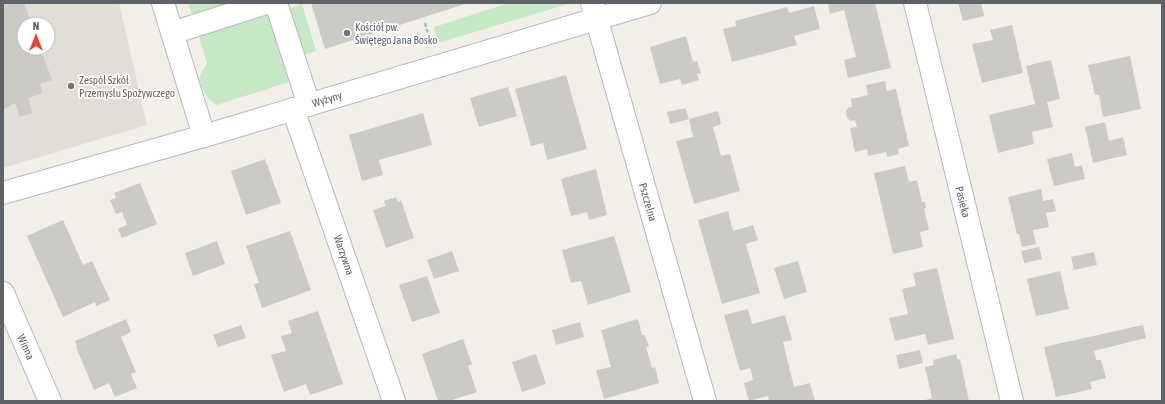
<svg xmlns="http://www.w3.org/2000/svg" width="1165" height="404" font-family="'Asap Condensed',sans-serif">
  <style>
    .education { fill: #e1ded6; fill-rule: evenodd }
    .green { fill: #c5e8c5 }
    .building { fill: #cccac5 }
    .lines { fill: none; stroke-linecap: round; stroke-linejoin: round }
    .street-casing { stroke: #b5b8bc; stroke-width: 24 }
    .path { stroke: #9cc7a9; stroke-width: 2.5; stroke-dasharray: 4 2; stroke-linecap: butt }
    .street { stroke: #fff; stroke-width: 22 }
    .worship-dot { fill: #6b7280; stroke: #fff; stroke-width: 1.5 }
    .education-dot { fill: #8d6e63; stroke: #fff; stroke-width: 1.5 }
    .labels { text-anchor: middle; stroke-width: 3.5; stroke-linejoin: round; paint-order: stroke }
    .worship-label { font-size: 11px; fill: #5b616d; stroke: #fff; text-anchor: start }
    .education-label { font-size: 11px; fill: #785e54; stroke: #fff; text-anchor: start }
    .street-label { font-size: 11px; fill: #5f6368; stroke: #fff }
  </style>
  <rect width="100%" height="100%" fill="#f1efe8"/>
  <path class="education" d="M3,3H119L147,125L3,168ZM24,24H48V48H24Z"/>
  <g class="green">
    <path d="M188,3H229L192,15Z"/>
    <path d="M509,3L568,4L438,43L434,27Z"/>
    <path d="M302,4L316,51L304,55L290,8Z"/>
    <path d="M267,14L289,82L217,105C206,99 202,89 199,78L207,63L199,36Z"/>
  </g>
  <g class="building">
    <path d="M3,3H24L32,24H24V48H40L52,80L40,84L43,93L28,98L32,113L20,117L15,103L3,110Z"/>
    <path d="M311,3H468L325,49Z"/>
    <path d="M828,3H875L891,68L848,78L844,60L856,57L844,10L830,14Z"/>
    <path d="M958,3H981L984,16L963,21Z"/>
    <path d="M814,6L820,29L794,36L797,45L732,62L723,29L736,26L735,21L787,7L789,13Z"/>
    <path d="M1012,25L1023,73L982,83L972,44L993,40L990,30Z"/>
    <path d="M686,36L693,62L697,61L701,73L697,74L699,80L682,85L680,79L660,84L650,47Z"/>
    <path d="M1130,56L1141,109L1103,117L1099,95H1095L1088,65Z"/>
    <path d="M1051,60L1060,99L1047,102L1053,127L1032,132L1034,144L998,153L989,115L1035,104L1026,66Z"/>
    <path d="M566,75L587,149L547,160L543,143L531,146L515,89Z"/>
    <path d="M885,81L887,91L896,89L909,146L898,149L899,154L887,157L886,152L868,156L867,149L855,152L850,128L857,127L855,120L851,121L847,118L846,112L848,108L852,107L851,99L868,95L866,85Z"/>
    <path d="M508,87L517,116L479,127L470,98Z"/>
    <path d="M685,108L689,119L670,124L667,112Z"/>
    <path d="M718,111L721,124L713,127L721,156L730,154L740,191L694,204L676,141L693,137L689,119Z"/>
    <path d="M423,113L432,145L379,160L383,175L362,181L349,135Z"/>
    <path d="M1105,122L1109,141L1123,137L1127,155L1093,163L1085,127Z"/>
    <path d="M1072,153L1075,167L1082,165L1085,179L1054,186L1047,159Z"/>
    <path d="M265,159L281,203L246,215L231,171Z"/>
    <path d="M905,166L909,182L917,180L922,202H925L926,208L924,209L929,230L920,232L923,247L893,254L874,173Z"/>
    <path d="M596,169L607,215L589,220L587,212L571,216L561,179Z"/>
    <path d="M140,183L157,224L122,238L118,229L127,225L122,212L116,214L110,200L116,198L114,193Z"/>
    <path d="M1041,189L1043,201L1053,199L1056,211L1046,213L1049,227L1033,230L1036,244L1022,247L1019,234H1017L1008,197Z"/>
    <path d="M396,197L398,202L401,200L414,238L386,248L373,210L386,206L384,201Z"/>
    <path d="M728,211L733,231L753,225L758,240L746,244L760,293L722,304L698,220Z"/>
    <path d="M63,220L83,265L92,261L110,300L96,306L95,302L63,317L27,236Z"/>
    <path d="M290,231L311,290L262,308L254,284L259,283L246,246Z"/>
    <path d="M614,236L631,292L588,305L581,281L571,283L562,250Z"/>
    <path d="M217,241L225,264L193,276L185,253Z"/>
    <path d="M1039,247L1042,259L1024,263L1021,251Z"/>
    <path d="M452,251L459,271L434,279L427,260Z"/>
    <path d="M1094,252L1097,265L1074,270L1071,257Z"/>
    <path d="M798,261L807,292L784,299L774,268Z"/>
    <path d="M937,268L954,339L928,345L925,334L895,341L889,318L908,314L902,289L916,286L913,273Z"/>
    <path d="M1060,271L1069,309L1036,316L1027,279Z"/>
    <path d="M427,276L440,313L412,322L399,285Z"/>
    <path d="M748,309L752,324L785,315L792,340L783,342L794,387L810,383L815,401H769L768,396L749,401L744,383L753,380L750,368L740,371L724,315Z"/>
    <path d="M318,311L343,384L310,395L306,384L284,392L271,355L286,351L281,336L292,333L288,321Z"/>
    <path d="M126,319L131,332L121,337L136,372L131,374L137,388L115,397L109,383L94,390L76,347H77L75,341Z"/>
    <path d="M638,319L642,335H645L649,347H646L652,368L655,367L659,383L604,399L596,370L611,367L601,330Z"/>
    <path d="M580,322L584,337L556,345L552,330Z"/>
    <path d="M241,325L246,338L218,347L213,335Z"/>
    <path d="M1143,325L1146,338L1094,351L1096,360H1101L1106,378L1090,382L1092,389L1056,397L1044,347Z"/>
    <path d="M463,339L472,364L468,366L477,392L449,401H438L422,354Z"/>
    <path d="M920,350L923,363L899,369L896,355Z"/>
    <path d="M536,354L546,384L522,392L512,362Z"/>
    <path d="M956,354L958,360L960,359L969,401H922L932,398L925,367L934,365L933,360Z"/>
  </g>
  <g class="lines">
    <defs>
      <g id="street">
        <path d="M163,3L204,136"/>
        <path d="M276,3L309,105"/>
        <path d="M592,3L705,401"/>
        <path d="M915,3L1012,401"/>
        <path d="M172,33L266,3"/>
        <path d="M293,109L394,401"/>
        <path d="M3,193L204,136L650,3"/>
        <path d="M3,293L50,401"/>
      </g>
    </defs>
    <use href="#street" class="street-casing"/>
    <path class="path" d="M425,23L431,44"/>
    <use href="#street" class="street"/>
  </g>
  <circle class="worship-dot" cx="347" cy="33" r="4"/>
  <circle class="education-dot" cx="71" cy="86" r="4"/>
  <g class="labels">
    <g class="worship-label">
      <text x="355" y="31">Kościół pw.<tspan x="355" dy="13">Świętego Jana Bosko</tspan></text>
    </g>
    <g class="education-label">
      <text x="79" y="84">Zespół Szkół<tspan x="79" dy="13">Przemysłu Spożywczego</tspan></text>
    </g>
    <g class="street-label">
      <text transform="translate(327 99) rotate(-17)" y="4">Wyżyny</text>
      <text transform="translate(648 202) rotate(74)" y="4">Pszczelna</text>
      <text transform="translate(963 202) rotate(76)" y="4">Pasieka</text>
      <text transform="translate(344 255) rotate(71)" y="4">Warzywna</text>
      <text transform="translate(26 347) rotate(66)" y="4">Winna</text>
    </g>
  </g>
  <rect width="1165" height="404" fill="none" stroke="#5f6368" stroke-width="8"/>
  <g transform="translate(36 36)"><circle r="19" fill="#ffffff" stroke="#bfc1c3"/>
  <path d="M0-3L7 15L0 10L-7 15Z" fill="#ea4335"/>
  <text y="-6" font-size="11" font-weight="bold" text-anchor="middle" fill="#5f6368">N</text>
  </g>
</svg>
